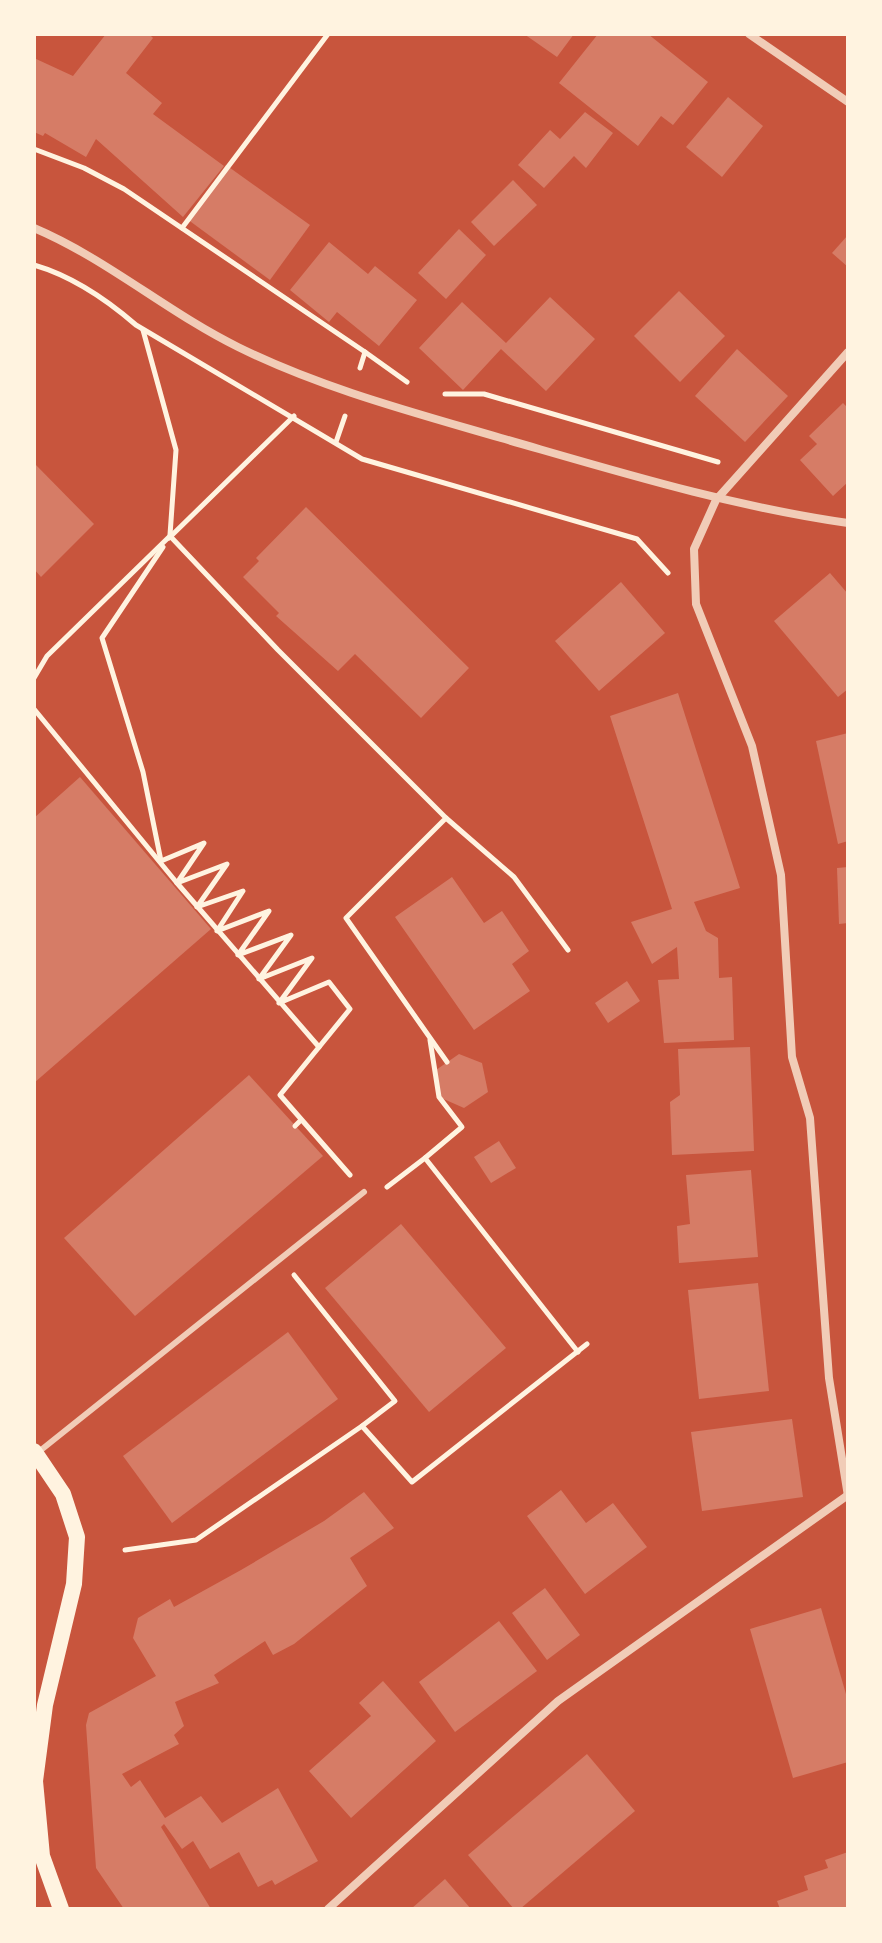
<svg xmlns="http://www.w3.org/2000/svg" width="882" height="1943" font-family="'PT Serif',serif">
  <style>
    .building { fill: #d67c66 }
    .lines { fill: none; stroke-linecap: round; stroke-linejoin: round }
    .path { stroke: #fff3e0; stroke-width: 5 }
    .service { stroke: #f1ccb7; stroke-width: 6 }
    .minor { stroke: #f1ccb7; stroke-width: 8 }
    .secondary { stroke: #fff3e0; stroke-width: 16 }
  </style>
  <rect width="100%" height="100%" fill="#c8553d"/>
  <g class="building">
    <path d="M106,34H149L153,38L126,73L162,103L153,114L224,166L183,217L96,139L86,157L45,133L43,136L34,132V58L73,76Z"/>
    <path d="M524,34H574L557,57Z"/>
    <path d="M598,34H648L708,82L673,125L661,116L638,146L559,83Z"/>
    <path d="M728,97L763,126L722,177L686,147Z"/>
    <path d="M585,112L613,133L586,168L574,156L544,188L518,165L550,130L560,139Z"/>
    <path d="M226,165L310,225L270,280L187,219Z"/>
    <path d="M513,180L537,205L494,246L471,222Z"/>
    <path d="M459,229L486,255L446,299L418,273Z"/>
    <path d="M848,235V267L832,253Z"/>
    <path d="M329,242L368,274L375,266L417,300L379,346L337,312L329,322L290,290Z"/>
    <path d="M679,291L725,336L680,382L634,336Z"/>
    <path d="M550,297L595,339L546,391L501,349L463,390L419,348L462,302L506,343Z"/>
    <path d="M737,349L788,396L745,442L695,396Z"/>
    <path d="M843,403L848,408V482L833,496L800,460L817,444L809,436Z"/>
    <path d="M34,463L94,524L41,577L34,569Z"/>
    <path d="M306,507L469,668L421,718L355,654L338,671L276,616L279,613L243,577L259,561L256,558Z"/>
    <path d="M830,573L848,594V689L838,697L774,621Z"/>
    <path d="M621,582L665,633L599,691L555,641Z"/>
    <path d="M678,693L740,888L694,902L706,931L718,938L719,978L732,977L734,1040L664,1043L658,980L679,979L677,947L652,964L631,922L672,909L610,716Z"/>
    <path d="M848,733V841L838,844L816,741Z"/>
    <path d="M80,777L211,929L34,1083V818Z"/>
    <path d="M848,867V923L839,924L837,868Z"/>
    <path d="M452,877L484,923L502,911L529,951L512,964L530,991L474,1030L395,917Z"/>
    <path d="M627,981L640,1001L608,1023L595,1003Z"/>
    <path d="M750,1047L754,1151L672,1155L670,1102L680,1095L678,1049Z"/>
    <path d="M459,1054L482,1063L488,1092L464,1108L439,1097L436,1070Z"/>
    <path d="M249,1075L323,1156L135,1316L64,1238Z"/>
    <path d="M499,1141L516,1168L491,1183L474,1157Z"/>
    <path d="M751,1170L758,1257L679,1263L677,1226L690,1224L686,1175Z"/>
    <path d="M401,1224L506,1348L429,1412L325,1288Z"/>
    <path d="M758,1283L769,1391L699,1399L688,1290Z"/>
    <path d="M288,1332L338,1399L172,1523L123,1456Z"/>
    <path d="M792,1419L803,1497L702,1511L691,1432Z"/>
    <path d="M561,1490L586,1523L613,1503L647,1547L585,1594L527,1516Z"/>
    <path d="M364,1492L394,1528L350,1558L367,1586L294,1644L273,1655L265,1641L214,1675L219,1683L175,1702L184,1726L174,1735L179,1744L122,1774L131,1787L140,1780L165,1818L201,1796L222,1823L278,1788L318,1861L275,1885L272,1880L258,1887L239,1852L210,1869L193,1841L182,1849L164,1824L161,1827L211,1909H124L96,1868L86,1725L89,1713L156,1676L133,1638L138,1618L170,1599L174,1607L241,1570L324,1521Z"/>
    <path d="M545,1588L580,1635L547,1660L512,1613Z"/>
    <path d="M821,1608L848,1701V1762L793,1778L750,1629Z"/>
    <path d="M499,1621L537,1671L455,1732L419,1682Z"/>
    <path d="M383,1681L436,1741L351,1818L309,1771L371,1716L359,1703Z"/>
    <path d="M587,1754L635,1811L520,1909H514L468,1855Z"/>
    <path d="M848,1852V1909H780L777,1901L808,1890L804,1876L828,1868L825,1860Z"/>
    <path d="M445,1879L471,1909H411Z"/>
  </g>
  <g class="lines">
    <g class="path">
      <path d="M34,149L84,168L124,189L365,352L360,368"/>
      <path d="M182,228L328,34"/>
      <path d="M34,265C72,276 106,299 136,325L362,459L637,539L668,573"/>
      <path d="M143,330L176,450L170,535"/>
      <path d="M365,352L407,382"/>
      <path d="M445,394H484L718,462"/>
      <path d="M336,442L345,416"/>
      <path d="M169,538L294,416"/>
      <path d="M34,678L47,656L170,536L278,650L446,818L346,918L447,1062"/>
      <path d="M34,709L177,883L319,1047"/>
      <path d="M446,818L514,877L568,950"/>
      <path d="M161,861L204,843L177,883L227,864L197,907L243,891L217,931L269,911L238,955L291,935L259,979L312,958L279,1003L329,982L350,1009L280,1095L350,1175"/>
      <path d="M161,861L143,772L102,638L163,547"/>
      <path d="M295,1126L301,1120"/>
      <path d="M425,1158L462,1127L439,1097L430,1040"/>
      <path d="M387,1187L425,1158L578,1352"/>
      <path d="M294,1275L395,1401L362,1426"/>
      <path d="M125,1550L196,1540L362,1426L412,1482L587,1344"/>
    </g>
    <path class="service" d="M36,1454L364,1192"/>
    <g class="minor">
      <path d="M749,34L848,102"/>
      <path d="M34,228C107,259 167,312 238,347C321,388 412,412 501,438C616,471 729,506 848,523"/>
      <path d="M848,352L716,500L694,549L696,604L752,746L781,875L792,1057L810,1118L829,1378L848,1496"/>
      <path d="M328,1909L558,1701L848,1495"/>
    </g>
    <path class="secondary" d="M34,1451L63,1494L77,1537L74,1584L45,1705L35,1781L42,1856L61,1909"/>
  </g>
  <rect width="882" height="1943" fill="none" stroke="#fff3e0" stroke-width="72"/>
</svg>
